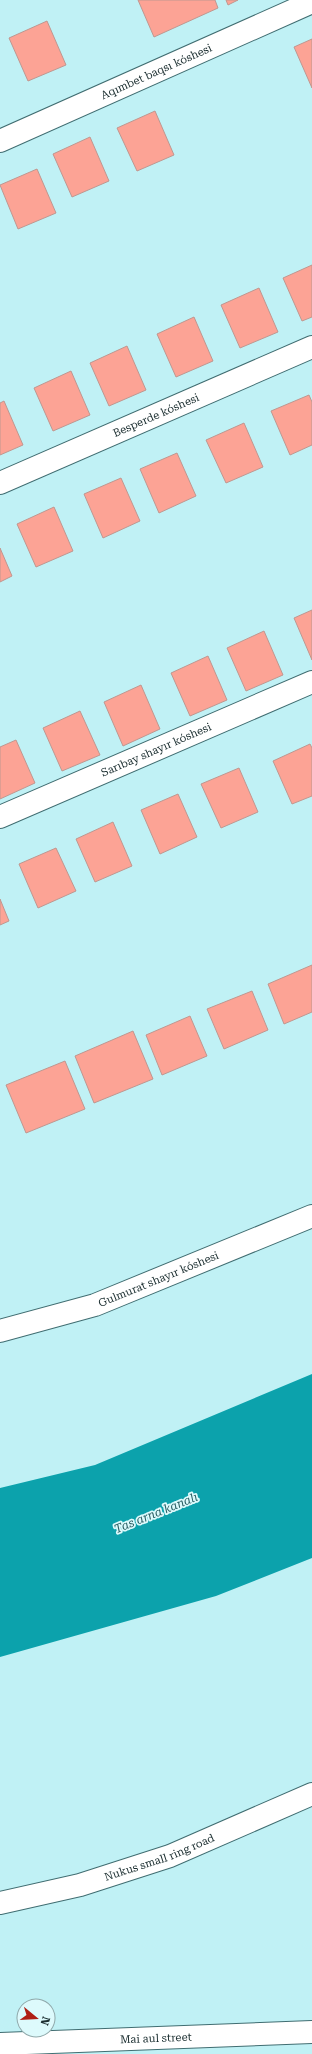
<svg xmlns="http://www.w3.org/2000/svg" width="312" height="2054" font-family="'Roboto Serif',serif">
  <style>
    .water { fill: #0ca2ac }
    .building { fill: #fca395; stroke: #bf9790 }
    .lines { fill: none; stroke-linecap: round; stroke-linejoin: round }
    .street-casing { stroke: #406d71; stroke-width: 24 }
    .secondary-casing { stroke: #406d71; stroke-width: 24 }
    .street { stroke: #fff; stroke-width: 22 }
    .secondary { stroke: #fff; stroke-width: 22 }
    .labels { text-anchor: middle; stroke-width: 3.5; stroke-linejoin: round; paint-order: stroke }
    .street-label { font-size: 11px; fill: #1a2d2f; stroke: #ddfafc }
    .water-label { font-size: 12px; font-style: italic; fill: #2b5f64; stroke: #ddfafc }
  </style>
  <rect width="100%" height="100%" fill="#c0f1f5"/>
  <path class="water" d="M312,1374V1558L216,1596L0,1657V1488L95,1465Z"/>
  <g class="building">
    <path d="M138,0H215L218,8L154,37Z"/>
    <path d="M226,0H238L228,5Z"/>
    <path d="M47,21L66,65L28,81L9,38Z"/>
    <path d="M312,39V88L294,47Z"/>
    <path d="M155,111L174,155L137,171L117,128Z"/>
    <path d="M90,137L109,181L72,197L53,154Z"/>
    <path d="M37,169L56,213L18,229L0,185Z"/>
    <path d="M312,265V317L302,321L283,278Z"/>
    <path d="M259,288L278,332L240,348L221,305Z"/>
    <path d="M194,317L213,361L176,377L157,334Z"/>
    <path d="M127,346L146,390L109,406L90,363Z"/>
    <path d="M71,371L90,415L53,431L34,388Z"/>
    <path d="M309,395L312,402V445L290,455L271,411Z"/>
    <path d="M4,401L23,445L0,455V403Z"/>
    <path d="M244,423L263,467L226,483L206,440Z"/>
    <path d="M177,453L196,496L159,513L140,469Z"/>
    <path d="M121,478L140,521L103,538L84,494Z"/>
    <path d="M54,507L73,551L36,567L17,524Z"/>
    <path d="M0,548L12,576L0,582Z"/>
    <path d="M312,610V660L294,618Z"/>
    <path d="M264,631L283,675L246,691L227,648Z"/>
    <path d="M208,656L227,700L190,716L171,673Z"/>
    <path d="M141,685L160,729L123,746L104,702Z"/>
    <path d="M80,711L100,755L62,771L43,728Z"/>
    <path d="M16,740L35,783L0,799V747Z"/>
    <path d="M310,744L312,748V796L292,804L273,761Z"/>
    <path d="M239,768L258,812L221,828L201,784Z"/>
    <path d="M178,794L197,837L160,854L141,810Z"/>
    <path d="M113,822L132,866L95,882L76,839Z"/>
    <path d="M56,848L76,891L38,908L19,864Z"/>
    <path d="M0,899L9,921L0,925Z"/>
    <path d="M312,965V1012L284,1024L268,984Z"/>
    <path d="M252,991L268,1030L224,1049L207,1009Z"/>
    <path d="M190,1016L207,1056L162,1075L146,1035Z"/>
    <path d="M133,1031L153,1079L94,1103L75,1056Z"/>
    <path d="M65,1061L85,1109L26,1133L6,1085Z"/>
  </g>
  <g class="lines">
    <defs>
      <g id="street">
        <path id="s1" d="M0,141L312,2"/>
        <path id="s2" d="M0,483L312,347"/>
        <path id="s3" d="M0,817L312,682"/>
        <path id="s4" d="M0,1331L95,1305L312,1216"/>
        <path id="s5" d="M0,2044L312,2032"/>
      </g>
      <g id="secondary">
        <path id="s6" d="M0,1903L80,1885L170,1856L312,1794"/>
      </g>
    </defs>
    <use href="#street" class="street-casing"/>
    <use href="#secondary" class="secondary-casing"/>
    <use href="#street" class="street"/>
    <use href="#secondary" class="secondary"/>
  </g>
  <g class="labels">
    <g class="street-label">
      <text dy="4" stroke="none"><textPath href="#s1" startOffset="171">Aqımbet baqsı kóshesi</textPath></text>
      <text dy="4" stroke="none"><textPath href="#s2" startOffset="170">Besperde kóshesi</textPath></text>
      <text dy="4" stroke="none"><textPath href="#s3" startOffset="170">Sarıbay shayır kóshesi</textPath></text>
      <text dy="4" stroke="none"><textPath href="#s4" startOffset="167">Gulmurat shayır kóshesi</textPath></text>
      <text dy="4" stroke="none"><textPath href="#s6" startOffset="166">Nukus small ring road</textPath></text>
      <text dy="4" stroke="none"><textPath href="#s5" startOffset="156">Mai aul street</textPath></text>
    </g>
    <g class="water-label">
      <text transform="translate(156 1513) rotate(-22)" y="4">Tas arna kanalı</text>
    </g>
  </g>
  <g transform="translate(36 2018) rotate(108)"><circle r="19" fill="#ddfafc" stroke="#8fa8aa"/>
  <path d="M0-3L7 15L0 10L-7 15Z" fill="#af1f14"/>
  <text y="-6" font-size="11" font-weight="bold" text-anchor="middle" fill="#1a2d2f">N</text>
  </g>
</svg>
